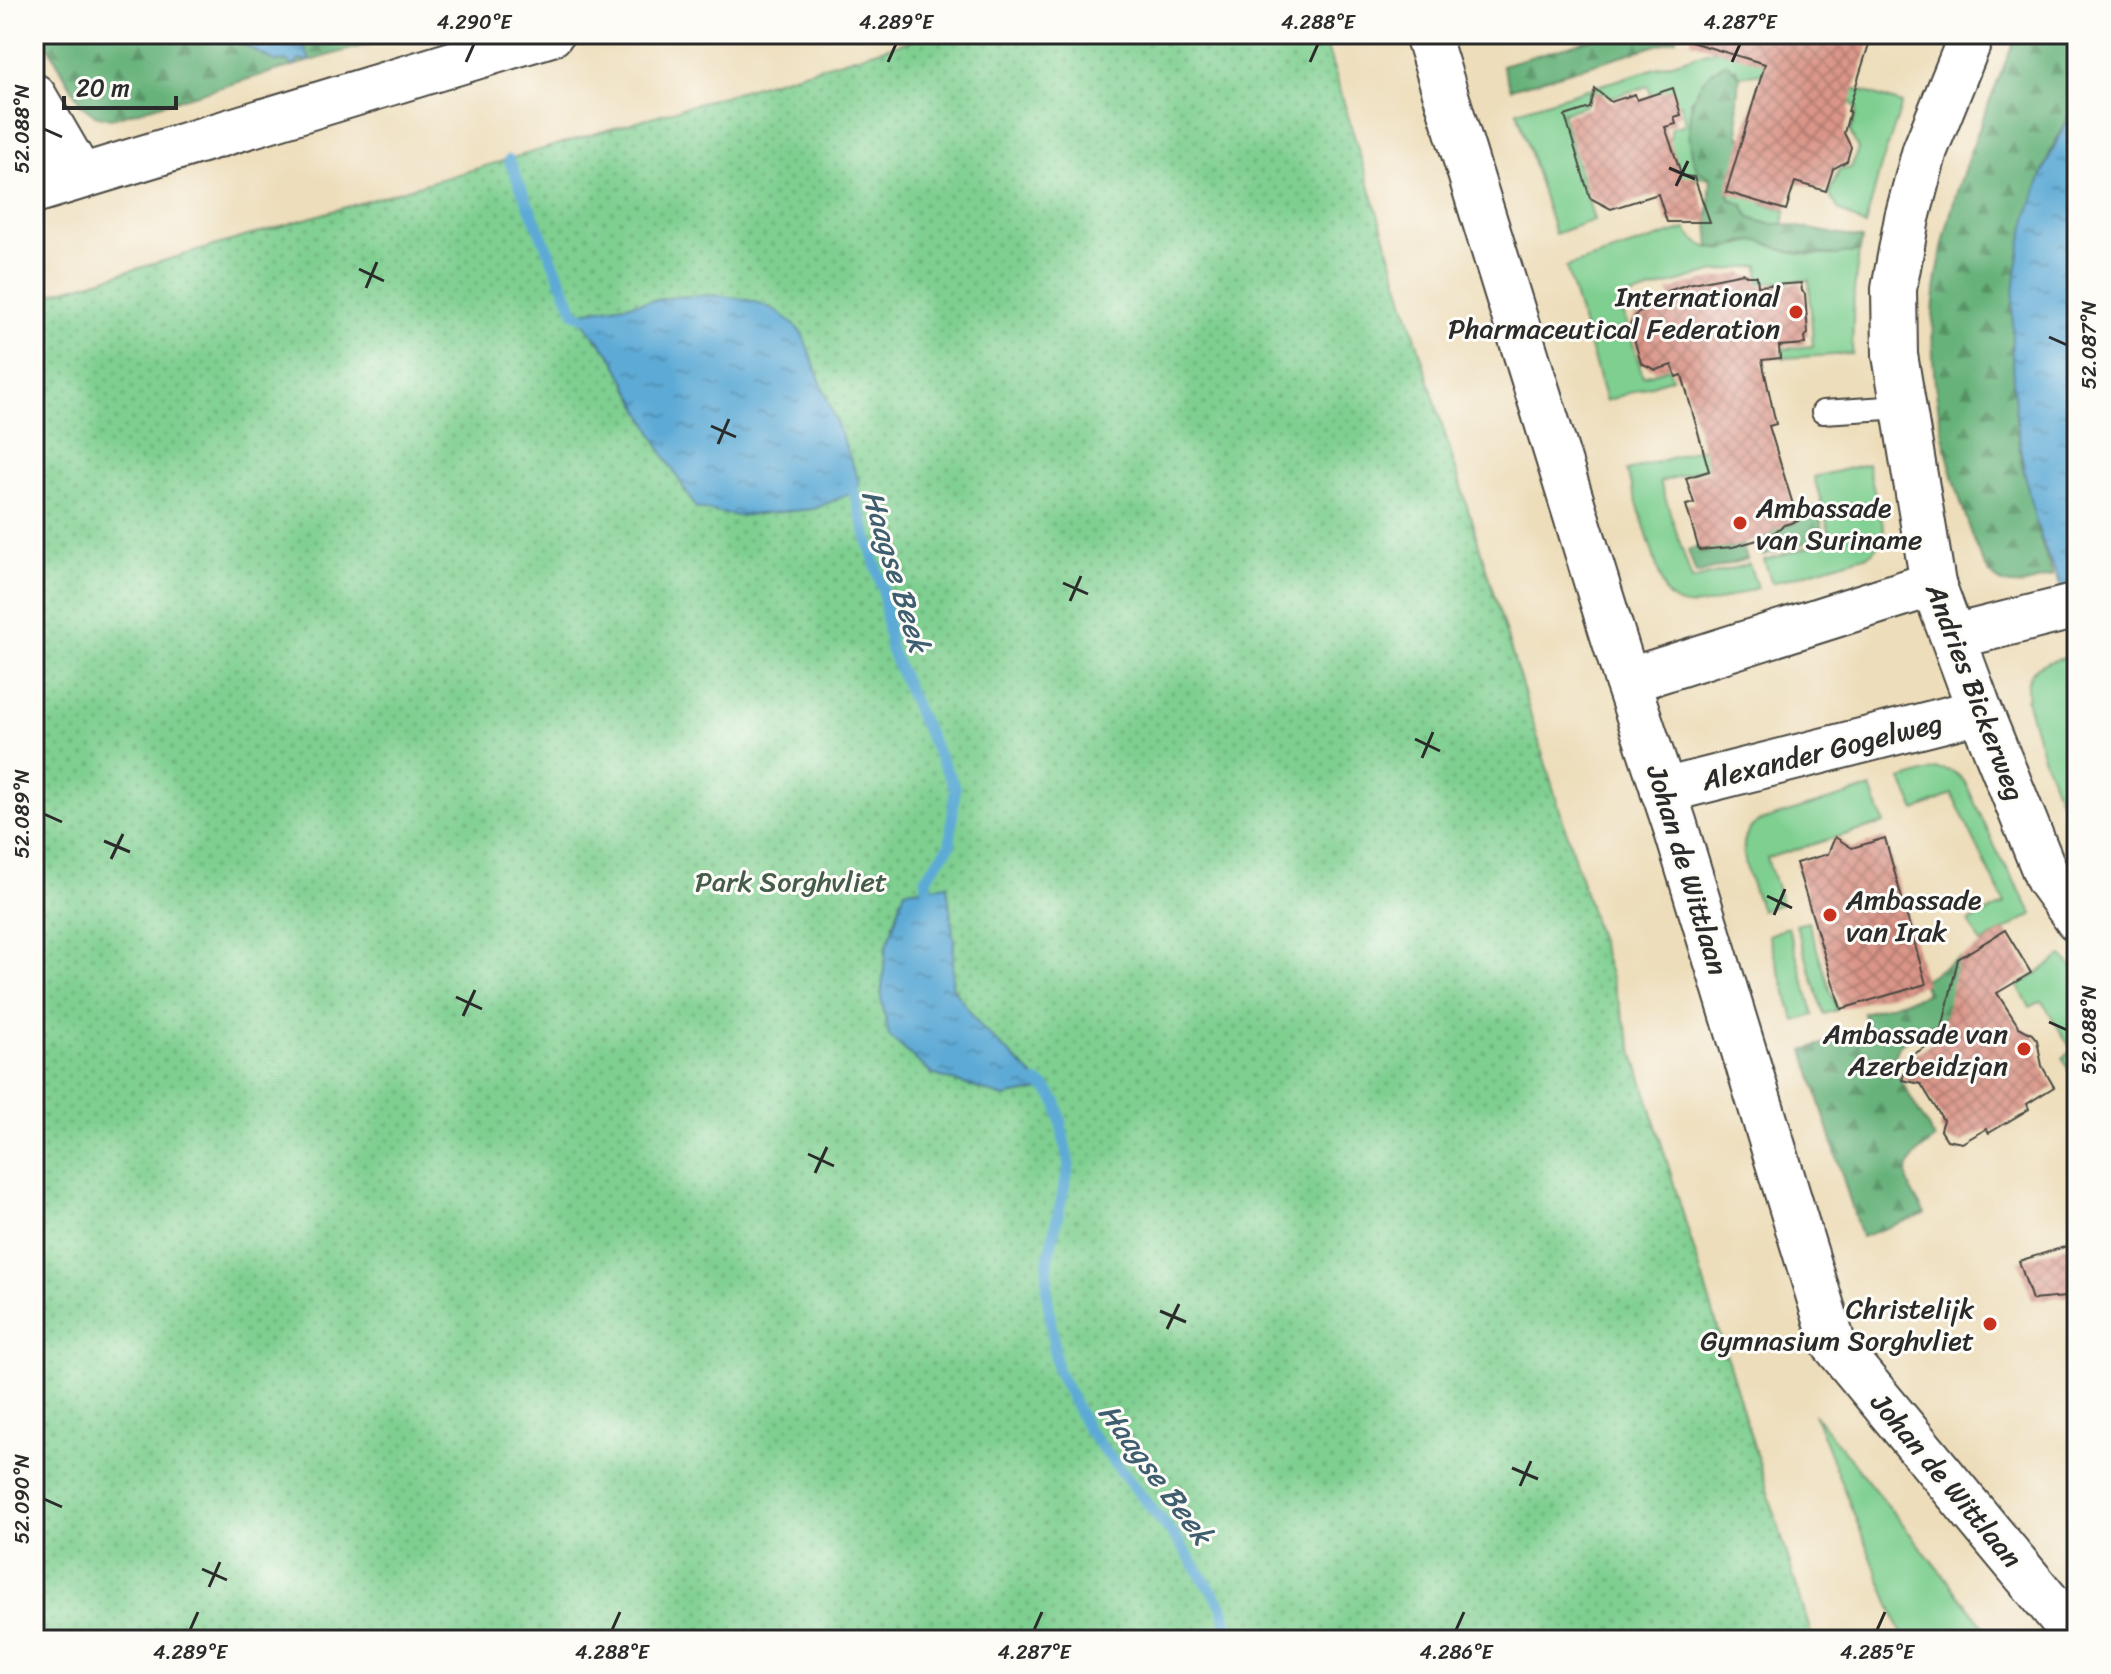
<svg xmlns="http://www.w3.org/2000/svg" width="2111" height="1674" font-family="Sriracha,sans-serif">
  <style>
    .grass { fill: #7ecf90; stroke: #547d5e; stroke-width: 2 }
    .forest { fill: url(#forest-firs); stroke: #486e52; stroke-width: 2 }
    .park { fill: url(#park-dots); stroke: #547d5e; stroke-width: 2 }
    .water { fill: url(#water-ripples); stroke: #446a80; stroke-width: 2 }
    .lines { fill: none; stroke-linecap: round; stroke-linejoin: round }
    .stream { stroke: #5daad6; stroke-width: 11 }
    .building { fill: url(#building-cross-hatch) }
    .service-casing { stroke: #484640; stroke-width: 26 }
    .minor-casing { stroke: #484640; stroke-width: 48 }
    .service { stroke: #fff; stroke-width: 22 }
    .minor { stroke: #fff; stroke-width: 44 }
    .ticks { fill: none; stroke: #2b2b2b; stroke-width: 3 }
    .poi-dot { fill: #c8321e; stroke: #fdfcf7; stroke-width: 3 }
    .labels { text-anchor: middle; stroke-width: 6; stroke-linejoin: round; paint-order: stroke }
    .poi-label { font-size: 28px; fill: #2b2b2b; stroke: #fdfcf7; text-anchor: end }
    .street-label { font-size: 28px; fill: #2b2b2b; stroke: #fdfcf7 }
    .park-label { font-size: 28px; fill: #445c49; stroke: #fdfcf7 }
    .water-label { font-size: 30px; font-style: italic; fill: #3f5e6f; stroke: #fdfcf7 }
    .neatline { fill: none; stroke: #2b2b2b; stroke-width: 3 }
    .ticks-label { font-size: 20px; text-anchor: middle; fill: #2b2b2b }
  </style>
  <defs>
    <pattern id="forest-firs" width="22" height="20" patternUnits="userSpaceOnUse" patternTransform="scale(2)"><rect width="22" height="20" fill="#66b27a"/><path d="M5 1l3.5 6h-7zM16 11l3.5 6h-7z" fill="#549164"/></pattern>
    <pattern id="park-dots" width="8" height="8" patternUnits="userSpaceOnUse" patternTransform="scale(2)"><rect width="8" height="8" fill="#7ecf90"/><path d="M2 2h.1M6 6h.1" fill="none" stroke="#67a876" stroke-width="1.8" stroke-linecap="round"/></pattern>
    <pattern id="water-ripples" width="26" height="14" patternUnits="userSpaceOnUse" patternTransform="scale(2)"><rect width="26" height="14" fill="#5daad6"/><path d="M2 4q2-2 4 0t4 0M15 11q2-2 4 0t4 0" fill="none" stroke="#4d8bae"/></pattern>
    <pattern id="building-cross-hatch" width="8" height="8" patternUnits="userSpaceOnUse" patternTransform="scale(2)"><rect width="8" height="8" fill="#da9588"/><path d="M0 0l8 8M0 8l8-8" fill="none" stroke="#b17a6f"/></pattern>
  </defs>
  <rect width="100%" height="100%" fill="#fdfcf7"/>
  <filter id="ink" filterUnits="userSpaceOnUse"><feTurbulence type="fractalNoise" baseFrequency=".0125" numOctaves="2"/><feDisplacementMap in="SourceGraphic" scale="16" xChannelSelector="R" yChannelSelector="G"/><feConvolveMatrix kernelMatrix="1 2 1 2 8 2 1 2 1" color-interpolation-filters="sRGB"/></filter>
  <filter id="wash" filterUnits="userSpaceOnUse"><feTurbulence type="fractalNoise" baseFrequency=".006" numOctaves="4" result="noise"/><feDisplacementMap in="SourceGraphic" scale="32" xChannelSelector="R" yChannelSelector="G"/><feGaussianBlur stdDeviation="1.8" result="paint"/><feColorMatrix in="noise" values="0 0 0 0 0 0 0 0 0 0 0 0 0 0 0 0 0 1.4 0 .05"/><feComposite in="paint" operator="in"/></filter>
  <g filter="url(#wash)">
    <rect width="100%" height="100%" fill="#edddba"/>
    <g class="grass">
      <path d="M1717,49L1795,69L1740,76L1735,68L1691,100L1692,155L1711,178L1696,177L1695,187L1679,193L1665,142L1671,137V128L1685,124L1681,104L1656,111L1648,86L1612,97L1603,92L1590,95L1585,106L1562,113L1594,220L1555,234L1517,111Z"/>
      <path d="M1801,71L1902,104L1880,169L1865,226L1839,210L1829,194L1839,170L1851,168L1858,149L1850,132L1857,110L1848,98Z"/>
      <path d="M1739,136L1763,143L1767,185L1762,203L1786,210L1783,224H1768L1750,218L1743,205L1730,199L1728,189Z"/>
      <path d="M1686,229C1693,243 1713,253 1729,248C1740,245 1747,240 1759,241C1770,243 1779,250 1789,252C1811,257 1838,255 1859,252L1854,290L1852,354L1783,358V349L1813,346L1809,280L1760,283L1759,266L1712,272L1619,300L1643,376L1669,368L1672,378L1606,401L1566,267Z"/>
      <path d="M1720,443L1726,462L1660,482L1692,580L1749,564L1757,588C1730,595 1684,621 1665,592L1627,471Z"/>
      <path d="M1867,464L1884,528C1883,541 1879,548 1868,555L1772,583L1764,560L1832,540L1814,477Z"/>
      <path d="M2077,655V787L2061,802L2042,754L2026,699L2028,698C2022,662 2050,662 2077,655Z"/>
      <path d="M1936,769C1950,769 1958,772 1966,784L1997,851L2033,914L1981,944L1969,922L2005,904L1952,794L1916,811L1901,780Z"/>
      <path d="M1871,788L1884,823L1767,858L1782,904L1761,910C1753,884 1727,838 1760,821Z"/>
      <path d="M1808,922L1837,1010L1824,1014L1796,925Z"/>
      <path d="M1788,927L1814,1015L1795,1021L1768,935Z"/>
      <path d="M2062,956L2077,972L2075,1083L2063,1058L2072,1050L2042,1001L2030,1007L2018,986Z"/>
      <path d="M1814,1414L1995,1640H1904Z"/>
    </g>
    <g class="forest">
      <path d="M41,34H224L276,62L286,61V40C273,43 264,41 253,34H377L393,37L111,119L95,115L82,106Z"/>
      <path d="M1610,34H1676L1677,39L1511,89L1502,65Z"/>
      <path d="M2017,34H2077V98L2050,153L2028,215L2015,292L2013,343L2016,419L2021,460L2040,538L2053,576C2035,581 2011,593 1995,578C1982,567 1976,545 1970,529C1941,449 1923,357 1938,271C1951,189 1986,111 2017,34Z"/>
      <path d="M1726,63L1740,76L1737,98L1739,136L1753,150L1728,189L1730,199L1743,205L1750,218L1768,224H1783L1862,239L1860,251L1838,255L1790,252L1760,241L1742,242L1727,249L1710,247L1708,222L1711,178L1697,170C1683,131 1685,83 1726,63Z"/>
      <path d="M2077,267V464C2064,399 2061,331 2077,267Z"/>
      <path d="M1817,507L1825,537L1763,555L1759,540L1771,535L1769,530L1795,523L1797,522L1795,514Z"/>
      <path d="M1727,543L1729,548L1742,545L1747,559L1696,574L1688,550L1698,547L1702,550Z"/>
      <path d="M1960,957L1983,994L1900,1044L1894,1058L1896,1072L1935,1139C1897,1168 1902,1176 1925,1214L1861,1237L1804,1050L1868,1030L1863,1013L1927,994L1921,981Z"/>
    </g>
    <path class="park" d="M933,34H1323L1813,1640H34V299Z"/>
    <g class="water">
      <path d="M224,34H253L262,40L296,43L305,48L310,61L299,60L294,66L286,61L276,62Z"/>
      <path d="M2077,100V267L2071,293L2066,360L2070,423L2077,464V648C2070,625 2066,599 2057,577C2046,553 2037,529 2031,503C2010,410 2002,305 2029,212C2041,173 2058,136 2077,100Z"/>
      <path d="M716,295C757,302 772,301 802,333L860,484L854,492L814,509L738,516L696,508L664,455L612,356L575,313L675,297Z"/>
      <path d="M947,885L954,941L952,987L982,1028L1047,1089L1004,1097L932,1074L889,1036L881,998L886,948L905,890Z"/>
    </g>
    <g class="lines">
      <g class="stream">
        <path d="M509,160L575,313L587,318"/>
        <path d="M845,484L854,492L883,590L890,647L919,715L955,788L950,845L926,878L928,899"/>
        <path d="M1036,1082L1047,1089L1057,1103L1069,1166L1048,1259L1047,1293L1057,1370L1088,1430L1178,1541L1222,1606L1231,1640"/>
      </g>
    </g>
    <g id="blocks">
      <g class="building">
        <path d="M1692,34H1837L1869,44L1848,111H1850L1844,133L1851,147L1847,161L1833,169L1826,191L1795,182L1786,210L1726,192L1765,64L1691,42Z"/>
        <path d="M1673,88L1681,115L1674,117L1676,124L1665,127L1682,176L1694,177L1710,222H1667L1658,194L1611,209L1590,198L1565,116L1590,108L1595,89L1611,102L1635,94L1637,100Z"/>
        <path d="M1743,273L1747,276H1757L1758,286L1801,283L1802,291L1805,294L1808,334L1804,337L1805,344L1779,346L1780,358L1762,360L1776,424L1769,426L1798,521L1784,525L1768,537L1733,547L1699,550L1686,505L1694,503L1686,478L1709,471L1682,375L1676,377L1672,365L1656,370L1641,363L1630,325L1638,312L1671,302L1668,291L1688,284Z"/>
        <path d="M1835,837L1852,848L1885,838L1926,984L1841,1009L1796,863L1828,854Z"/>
        <path d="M2005,930L2031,973L1997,993L2019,1027L2032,1034L2037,1040L2042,1066L2054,1087L2027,1104L2029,1109L1989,1133L1986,1129L1962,1143L1947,1140L1940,1129L1943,1120L1921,1084L1902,1080L1911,1056L1940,1038L1958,959Z"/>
        <path d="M2077,1243V1296L2032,1300L2019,1261Z"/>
      </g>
    </g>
  </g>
  <g filter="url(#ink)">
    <use href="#blocks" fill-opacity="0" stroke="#484640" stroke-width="2"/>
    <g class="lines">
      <defs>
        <path id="service" d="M1823,412L1903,407"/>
        <g id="minor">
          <path d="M1427,34L1627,681L1674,822L1833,1343L2077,1637"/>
          <path d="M1972,34L1925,150L1907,218L1894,289L1895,355L1933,584L1980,711L2048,879L2077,919"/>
          <path d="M34,96L81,177"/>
          <path d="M34,191L551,34"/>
          <path d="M1953,637L2077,606"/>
          <path d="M1627,681L1933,584"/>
          <path d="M1663,791L1980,711"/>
        </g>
      </defs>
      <use href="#service" class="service-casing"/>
      <use href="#minor" class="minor-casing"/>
      <use href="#service" class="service"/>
      <use href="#minor" class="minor"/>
    </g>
  </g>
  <path class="ticks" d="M466,62L474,44M888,62L896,44M1310,62L1318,44M1732,62L1740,44M44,129L62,137M1669,168L1695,179M1676,186L1688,161M359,269L384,281M366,288L377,262M2049,337L2067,345M711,426L736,437M718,444L729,419M1063,583L1088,594M1070,601L1081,576M1415,739L1440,751M1422,758L1433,732M44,814L62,822M104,841L130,852M111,859L123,834M1767,896L1792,908M1774,915L1785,889M456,997L482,1009M463,1016L475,990M2049,1022L2067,1030M808,1154L834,1166M815,1173L827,1147M1160,1311L1186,1322M1167,1329L1179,1304M1512,1468L1538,1479M1520,1486L1531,1461M44,1499L62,1507M202,1569L227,1580M209,1587L220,1562M190,1630L198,1612M612,1630L620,1612M1034,1630L1042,1612M1456,1630L1464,1612M1877,1630L1885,1612"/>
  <g class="poi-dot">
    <circle cx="1796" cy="312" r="8"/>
    <circle cx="1740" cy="523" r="8"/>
    <circle cx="1830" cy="915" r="8"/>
    <circle cx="2024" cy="1049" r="8"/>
    <circle cx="1990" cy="1324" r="8"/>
  </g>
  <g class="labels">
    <g class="poi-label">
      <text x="1780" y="306">International<tspan x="1780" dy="32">Pharmaceutical Federation</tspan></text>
      <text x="1756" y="517" text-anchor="start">Ambassade<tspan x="1756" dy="32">van Suriname</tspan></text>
      <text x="1846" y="909" text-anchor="start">Ambassade<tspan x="1846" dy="32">van Irak</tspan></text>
      <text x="2008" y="1043">Ambassade van<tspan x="2008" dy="32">Azerbeidzjan</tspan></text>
      <text x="1974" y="1318">Christelijk<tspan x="1974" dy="32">Gymnasium Sorghvliet</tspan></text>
    </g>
    <g class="street-label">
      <text transform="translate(1976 692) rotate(69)" y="10">Andries Bickerweg</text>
      <text transform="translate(1822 751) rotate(-14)" y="10">Alexander Gogelweg</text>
      <text transform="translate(1688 870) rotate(73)" y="10">Johan de Wittlaan</text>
      <text transform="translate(1947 1480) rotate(50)" y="10">Johan de Wittlaan</text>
    </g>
    <g class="park-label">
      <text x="791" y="891">Park Sorghvliet</text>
    </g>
    <g class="water-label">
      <text transform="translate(896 571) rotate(73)" y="10">Haagse Beek</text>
      <text transform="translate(1156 1474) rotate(53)" y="10">Haagse Beek</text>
    </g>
  </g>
  <rect width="2111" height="1674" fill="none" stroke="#fdfcf7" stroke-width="88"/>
  <path d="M64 96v12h112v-12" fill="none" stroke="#2b2b2b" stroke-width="4"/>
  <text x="76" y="96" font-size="24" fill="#2b2b2b" stroke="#fdfcf7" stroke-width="6" paint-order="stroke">20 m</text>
  <rect x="44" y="44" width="2023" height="1586" class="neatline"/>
  <g class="ticks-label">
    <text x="474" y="29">4.290°E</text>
    <text x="896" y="29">4.289°E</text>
    <text x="1318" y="29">4.288°E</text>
    <text x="1740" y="29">4.287°E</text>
    <text transform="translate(22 129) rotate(-90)" y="7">52.088°N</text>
    <text transform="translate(2089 345) rotate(-90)" y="7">52.087°N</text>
    <text transform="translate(22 814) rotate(-90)" y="7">52.089°N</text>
    <text transform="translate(2089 1030) rotate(-90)" y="7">52.088°N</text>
    <text transform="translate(22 1499) rotate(-90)" y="7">52.090°N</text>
    <text x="190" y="1659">4.289°E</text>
    <text x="612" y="1659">4.288°E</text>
    <text x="1034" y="1659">4.287°E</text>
    <text x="1456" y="1659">4.286°E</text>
    <text x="1877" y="1659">4.285°E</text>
  </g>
</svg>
